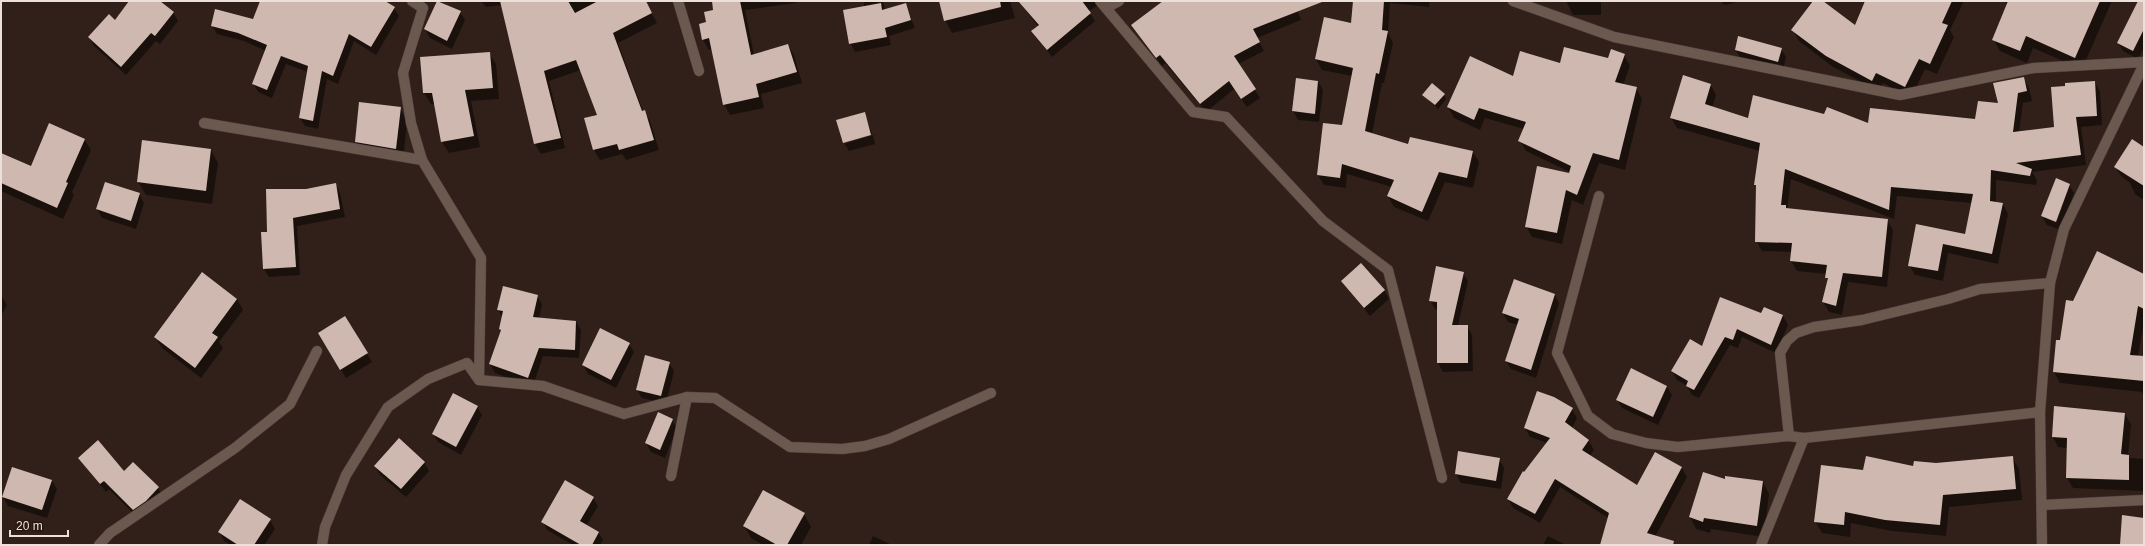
<svg xmlns="http://www.w3.org/2000/svg" width="2145" height="546" font-family="Arial,sans-serif">
  <style>
    .shadow { fill: #0007 }
    .building { fill: #cfb8af }
    .lines { fill: none; stroke-linecap: round; stroke-linejoin: round }
    .minor-casing { stroke: #4b3d38; stroke-width: 11 }
    .minor { stroke: #6b584f; stroke-width: 10 }
  </style>
  <rect width="100%" height="100%" fill="#312019"/>
  <g class="shadow">
    <path d="M130,1H158L173,12L178,21L160,44L156,41L126,75L94,46L89,37L115,21Z"/>
    <path d="M261,1H383L394,8L399,16L376,55L354,41L338,84L327,79L318,129L305,126L300,118L308,72L286,64L272,98L258,92L253,83L266,51L244,41L217,34L212,25L253,20Z"/>
    <path d="M438,1L460,12L465,20L452,49L430,38L425,29Z"/>
    <path d="M481,1H645L657,23L618,43L643,111L650,121L659,150L626,160L622,154L600,160L594,150L585,119L598,116L581,70L549,81L565,148L541,154L535,144L502,5L486,7Z"/>
    <path d="M713,1H796V3L745,10L754,55L788,45L794,55L802,83L761,94L764,108L730,115L724,104L713,49L709,50L703,40L707,23L714,11Z"/>
    <path d="M864,1H883L885,10L905,4L915,28L889,36L891,45L855,52L850,43L864,7Z"/>
    <path d="M940,1H1010L1015,18L952,33L945,20Z"/>
    <path d="M1018,1H1106L1088,11L1095,21L1052,57L1033,31L1038,26Z"/>
    <path d="M1165,1H1294L1301,20L1257,38L1264,51L1238,64L1260,98L1247,107L1234,89L1206,112L1165,63L1162,66L1132,25Z"/>
    <path d="M1354,1H1430L1429,7L1390,3L1388,33L1393,43L1384,83H1382L1372,134L1409,146L1473,152L1479,162L1473,188L1445,182L1428,221L1394,207L1388,196L1392,187L1347,174L1346,188L1324,185L1318,175L1343,127L1352,76L1322,70L1316,59L1325,18L1352,24Z"/>
    <path d="M1566,1H1601V15H1573Z"/>
    <path d="M1721,1H1742L1724,5Z"/>
    <path d="M1814,1H1822L1856,27L1866,1H1964L1950,30L1954,37L1937,74L1925,69L1911,98L1883,83L1879,91L1833,67L1799,41L1793,30Z"/>
    <path d="M2005,1H2112L2082,69L2033,48L2027,63L2000,51L1993,39L2007,5Z"/>
    <path d="M2144,7V47L2138,59L2123,51L2118,43Z"/>
    <path d="M1739,37L1781,49L1786,57L1783,70L1741,59L1736,50Z"/>
    <path d="M489,53L496,64L499,99L471,101L480,147L449,153L442,142L435,104H431L424,93Z"/>
    <path d="M1624,55L1630,66L1623,85L1636,88L1642,99L1625,170L1599,163L1583,205L1572,200L1562,244L1532,237L1526,226L1574,174L1526,151L1520,141L1524,129L1485,118L1480,130L1454,118L1448,107L1514,77L1561,64L1609,60Z"/>
    <path d="M2023,78L2029,88L2032,101L2023,103L2019,132L2055,127L2095,82L2100,92L2102,125L2081,127L2086,165L2032,172L2037,180L2036,185L1996,180V203L2003,204L2008,214L1998,264L1948,253L1943,281L1915,275L1909,265L1916,225L1965,235L1972,203L1897,196L1894,219L1791,179L1787,210L1887,220L1893,230L1887,287L1848,282L1842,315L1829,312L1823,302L1828,281L1826,274L1797,271L1791,261L1792,252L1762,251L1756,241L1757,188L1756,185L1760,151L1677,128L1671,118L1710,84L1716,95L1712,108L1749,119L1825,115L1869,124L1976,120L1999,104Z"/>
    <path d="M1297,79L1318,81L1323,90L1319,122L1298,120L1293,111Z"/>
    <path d="M1424,95H1444L1446,99L1438,109Z"/>
    <path d="M400,108L407,121L403,161L363,154L356,142Z"/>
    <path d="M864,113L872,134L844,142V144L873,135L875,144L849,151L844,143L838,121Z"/>
    <path d="M84,139L91,150L72,192L74,195L63,219L1,191V159L31,168Z"/>
    <path d="M2144,148V200L2135,194L2130,183L2122,177L2115,167Z"/>
    <path d="M211,150L218,163L212,204L146,195L138,182Z"/>
    <path d="M335,184L340,193L345,217L297,226L300,275L269,277L264,269L268,233L306,190Z"/>
    <path d="M2069,185L2074,193L2061,230L2047,225L2042,216Z"/>
    <path d="M139,194L144,203L136,229L102,218L97,209Z"/>
    <path d="M1463,273L1468,281L1458,326H1467L1472,335L1473,371L1443,372L1438,363V310L1435,309L1430,300Z"/>
    <path d="M2144,275V321L2138,356L2144,357V398L2142,392L2060,383L2054,372L2060,342L2073,302Z"/>
    <path d="M1342,281L1384,290L1389,299L1370,316Z"/>
    <path d="M1,295L7,305L1,316Z"/>
    <path d="M1555,295L1559,303L1536,378L1511,369L1506,361L1518,325L1508,322L1503,313Z"/>
    <path d="M537,296L542,304L539,319L576,322L581,330L579,358L543,356L533,386L495,373L490,364L501,332L500,329L502,317L498,310Z"/>
    <path d="M237,299L243,310L219,342L223,348L201,378L162,348L155,337Z"/>
    <path d="M1764,308L1783,316L1788,325L1776,353L1742,337L1738,348L1730,345L1699,398L1692,395L1687,386L1677,380L1672,371L1702,347L1761,315Z"/>
    <path d="M345,317L372,362L346,378L324,342Z"/>
    <path d="M629,344L634,352L616,388L588,374L583,365Z"/>
    <path d="M669,363L674,371L666,404L642,398L637,390Z"/>
    <path d="M1667,387L1672,395L1658,425L1622,408L1617,400Z"/>
    <path d="M477,407L482,415L461,455L438,442L433,434Z"/>
    <path d="M1572,409L1577,418L1572,428L1589,441L1594,450L1590,456L1638,486L1682,468L1687,477L1655,537L1659,545H1601L1608,518L1560,487L1540,523L1513,508L1508,499L1525,473L1547,443L1530,437L1525,428Z"/>
    <path d="M2125,414L2131,424L2128,456L2130,458L2144,459V491L2073,488L2067,478V448L2058,447L2053,437Z"/>
    <path d="M672,420L677,428L665,458L651,452L646,443Z"/>
    <path d="M2012,457L2019,469L2022,500L1949,507L1946,536L1892,531L1851,523L1850,537L1822,533L1815,521L1864,471Z"/>
    <path d="M79,458L124,473L158,488L163,497L138,518L109,489L106,492Z"/>
    <path d="M1499,459L1504,468L1501,489L1461,483L1456,474Z"/>
    <path d="M424,462L429,471L406,497L380,475L375,466Z"/>
    <path d="M1726,480L1763,482L1769,494L1764,537L1711,529L1710,533L1696,529L1690,517Z"/>
    <path d="M52,481L57,489L47,518L8,506L3,497Z"/>
    <path d="M566,482L593,498L598,506L586,526L598,532L603,540L600,545H573L547,530L543,522Z"/>
    <path d="M804,514L811,527L801,545H763L751,538L744,526Z"/>
    <path d="M270,520L275,529L264,545H231L224,541L219,532Z"/>
    <path d="M873,536L892,545H869Z"/>
    <path d="M1548,536L1566,545H1543Z"/>
  </g>
  <g class="building">
    <path d="M129,1H160L174,12L155,36L151,33L121,67L88,37L109,14L115,20Z"/>
    <path d="M260,1H385L395,7L371,47L349,34L333,76L322,71L313,121L299,118L308,66L281,56L267,90L252,84L267,45L238,33L211,26L215,9L253,19Z"/>
    <path d="M437,1L461,11L447,41L424,29Z"/>
    <path d="M500,1H568L575,13L598,1H646L652,13L613,33L642,111L645,110L654,140L619,150L617,144L593,150L584,118L597,115L576,60L544,71L561,138L534,144Z"/>
    <path d="M712,1H740L751,55L788,44L797,72L756,84L759,97L723,105L709,38L702,40L699,24L706,22L704,12L713,10Z"/>
    <path d="M939,1H1000L1001,7L944,21Z"/>
    <path d="M1018,1H1082L1091,13L1047,50L1031,31L1039,25Z"/>
    <path d="M1163,1H1322V2L1253,29L1260,42L1234,56L1256,89L1241,99L1229,81L1200,104L1160,55L1156,58L1131,25Z"/>
    <path d="M1353,1H1384L1382,30L1388,31L1379,74L1376,73L1365,131L1408,144L1410,137L1473,151L1467,178L1439,172L1422,212L1387,196L1394,180L1342,164L1340,178L1317,175L1323,123L1342,125L1353,68L1315,59L1324,17L1351,23Z"/>
    <path d="M1813,1H1823L1855,25L1865,1H1952L1942,23L1948,25L1930,64L1919,59L1905,87L1876,73L1872,81L1826,56L1791,30Z"/>
    <path d="M2008,1H2100L2075,58L2026,36L2020,51L1992,40Z"/>
    <path d="M2138,1H2144V29L2133,51L2117,43Z"/>
    <path d="M881,3L882,10L906,3L911,20L885,28L887,37L849,44L843,10Z"/>
    <path d="M1738,36L1782,48L1778,62L1735,50Z"/>
    <path d="M1564,47L1608,58L1611,49L1625,54L1615,82L1637,87L1619,160L1593,153L1577,195L1566,190L1557,233L1525,227L1537,166L1569,173L1571,166L1518,141L1526,122L1479,108L1474,120L1447,107L1470,56L1513,76L1520,51L1560,63Z"/>
    <path d="M490,52L493,88L465,90L474,136L441,142L432,93H423L420,57Z"/>
    <path d="M1683,75L1711,84L1705,104L1748,118L1753,95L1824,114L1827,107L1868,123L1870,108L1975,119L1978,101L1998,103L1993,83L2024,77L2027,91L2018,93L2013,132L2054,127L2051,87L2065,86V83L2095,81L2097,116L2076,117L2081,155L2016,163L2032,169L2030,176L1991,170L1990,201L2003,203L1992,254L1943,244L1938,271L1908,266L1916,224L1965,234L1973,194L1891,187L1889,210L1785,169L1781,205H1786V208L1888,219L1882,277L1843,273L1836,306L1822,302L1828,278H1825L1827,265L1790,261L1792,243L1755,242L1756,185H1754L1760,143L1670,118Z"/>
    <path d="M1296,78L1318,81L1315,114L1292,111Z"/>
    <path d="M1432,83L1445,94L1435,105L1422,95Z"/>
    <path d="M359,102L401,107L396,149L355,142Z"/>
    <path d="M865,112L871,135L843,143L836,120Z"/>
    <path d="M49,123L85,139L66,182L68,183L57,208L1,183V153L31,166Z"/>
    <path d="M2132,139L2144,147V186L2114,167Z"/>
    <path d="M142,140L211,149L206,191L137,182Z"/>
    <path d="M2056,178L2070,184L2056,222L2041,216Z"/>
    <path d="M105,182L140,193L131,221L96,209Z"/>
    <path d="M336,183L340,209L293,218L296,267L263,269L261,232H267L266,189H306Z"/>
    <path d="M2097,251L2144,274V309L2138,306L2130,355L2144,356V381L2053,372L2056,340H2060L2066,300L2073,301Z"/>
    <path d="M1361,263L1385,290L1364,308L1341,281Z"/>
    <path d="M1436,266L1464,272L1452,325H1468V363H1437V302L1429,301Z"/>
    <path d="M202,272L237,299L212,333L218,337L195,368L154,337Z"/>
    <path d="M1514,279L1555,294L1531,370L1505,361L1519,319L1502,313Z"/>
    <path d="M503,286L538,295L533,317L576,321L575,350L539,348L528,378L489,364L501,330L499,329L503,311L497,310Z"/>
    <path d="M1720,297L1761,313L1764,307L1783,315L1771,345L1737,329L1733,340L1725,337L1694,390L1686,386L1688,381L1671,371L1690,339L1702,346Z"/>
    <path d="M345,316L368,353L340,370L318,333Z"/>
    <path d="M600,328L630,343L611,380L582,365Z"/>
    <path d="M645,355L670,362L661,396L636,390Z"/>
    <path d="M1631,368L1667,386L1653,417L1616,400Z"/>
    <path d="M1537,391L1554,397L1573,408L1565,422L1589,440L1582,450L1637,485L1655,452L1682,467L1647,533L1674,541L1673,545H1600L1609,513L1555,479L1535,514L1507,499L1523,471L1524,472L1550,438L1524,428Z"/>
    <path d="M453,393L478,406L456,447L432,434Z"/>
    <path d="M2054,406L2125,413L2121,454L2129,455V480L2066,478L2067,438L2052,437Z"/>
    <path d="M658,412L673,419L660,450L645,443Z"/>
    <path d="M399,438L425,462L401,489L374,466Z"/>
    <path d="M98,440L124,471L133,462L159,487L146,501L133,510L104,481L100,484L78,458Z"/>
    <path d="M1458,451L1500,458L1496,481L1455,474Z"/>
    <path d="M1866,456L1913,466L1914,461L1936,463L2013,456L2016,489L1943,495L1940,525L1885,520L1845,512L1844,525L1814,522L1821,465L1863,470Z"/>
    <path d="M12,467L52,480L42,510L2,497Z"/>
    <path d="M1703,472L1725,479V476L1763,481L1757,526L1704,518L1703,522L1689,517Z"/>
    <path d="M565,480L594,497L580,521L599,532L592,545H581L541,522Z"/>
    <path d="M763,490L805,513L787,545H777L743,526Z"/>
    <path d="M240,499L271,519L254,545H238L218,532Z"/>
    <path d="M2122,515L2144,518V545H2120Z"/>
  </g>
  <g class="lines">
    <defs>
      <g id="minor">
        <path d="M412,1L423,8L403,73L411,123L422,160"/>
        <path d="M678,1L699,71"/>
        <path d="M1100,1L1193,112L1226,117L1323,221L1388,270L1442,478"/>
        <path d="M1513,1L1614,37L1900,95L2034,68L2144,62"/>
        <path d="M1106,8L1119,1"/>
        <path d="M204,123L422,160L481,258L479,380"/>
        <path d="M1599,196L1557,353L1588,416L1612,434L1646,443L1678,447L1789,436L1804,438L2040,412"/>
        <path d="M687,397L715,398L790,447L842,449L865,446L889,439L991,393"/>
        <path d="M1789,436L1780,353L1787,341L1796,333L1814,327L1862,320L1948,299L1980,289L2050,283"/>
        <path d="M2042,505L2144,500"/>
        <path d="M99,545L110,533L235,448L290,404L317,351"/>
        <path d="M322,545L325,527L346,475L388,407L428,379L467,363L479,380L543,386L624,414L687,397L671,476"/>
        <path d="M1761,545L1804,438"/>
        <path d="M2042,545L2040,412L2050,283L2064,229L2144,64"/>
      </g>
    </defs>
    <use href="#minor" class="minor-casing"/>
    <use href="#minor" class="minor"/>
  </g>
  <rect width="2145" height="546" fill="none" stroke="#ece0db" stroke-width="4"/>
  <path d="M10 530v6h58v-6" fill="none" stroke="#ece0db" stroke-width="2"/>
  <text x="16" y="530" font-size="12" fill="#ece0db" stroke="#271710" stroke-width="3" paint-order="stroke">20 m</text>
</svg>
